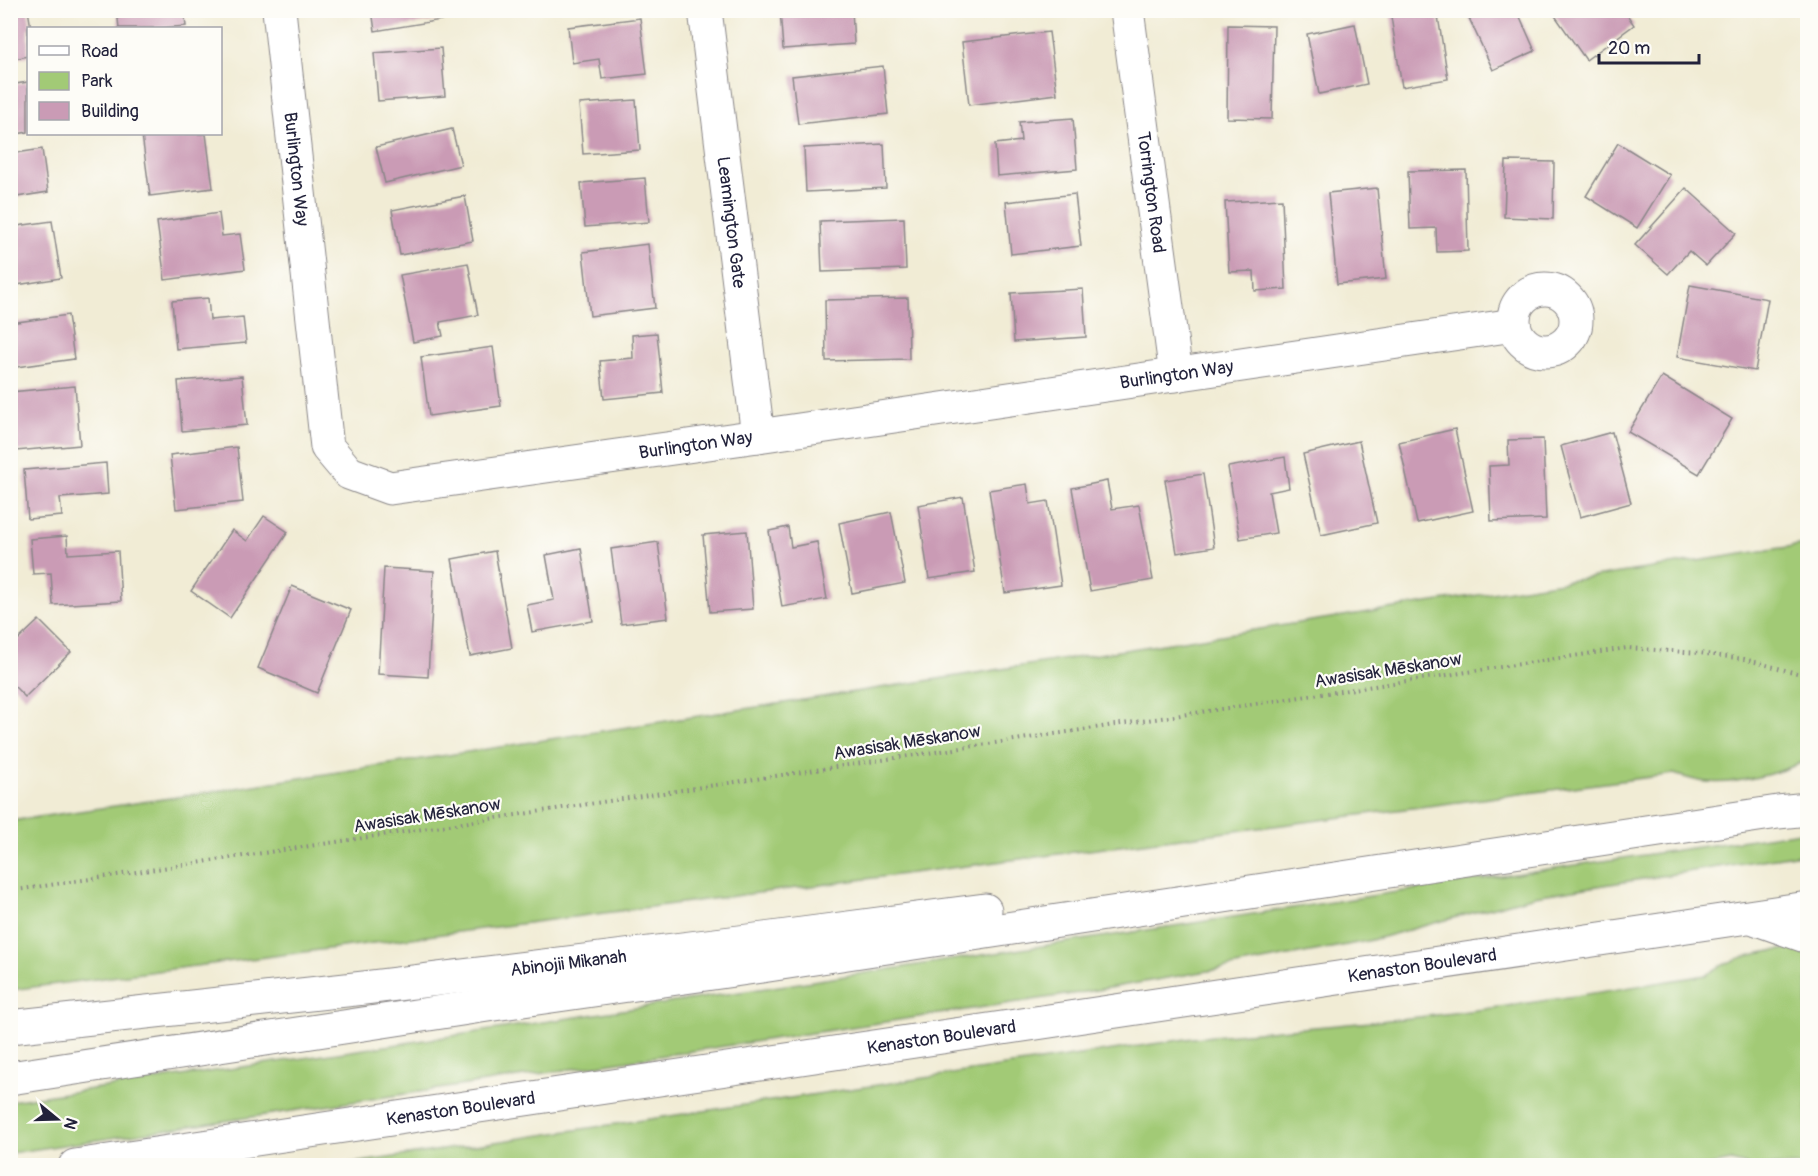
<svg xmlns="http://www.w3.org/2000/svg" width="1818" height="1176" font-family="Pangolin,sans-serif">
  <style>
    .green { fill: #a2ca76; stroke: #627658; stroke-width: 1.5 }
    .building { fill: #ca9bb5 }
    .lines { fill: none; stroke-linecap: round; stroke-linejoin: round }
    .minor-casing { stroke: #8a8788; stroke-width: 35 }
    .primary-casing { stroke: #8a8788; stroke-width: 35 }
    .path { stroke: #8a8788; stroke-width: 4; stroke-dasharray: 1.5 4.5; stroke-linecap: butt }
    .minor { stroke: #fff; stroke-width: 33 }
    .primary { stroke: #fff; stroke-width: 33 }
    .labels { text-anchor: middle; stroke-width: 4.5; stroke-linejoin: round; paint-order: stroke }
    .street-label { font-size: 18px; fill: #22223b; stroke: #fdfcf7 }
  </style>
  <rect width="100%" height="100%" fill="#fdfcf7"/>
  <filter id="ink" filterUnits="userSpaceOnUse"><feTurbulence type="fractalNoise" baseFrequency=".0167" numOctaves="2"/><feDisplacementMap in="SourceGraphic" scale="12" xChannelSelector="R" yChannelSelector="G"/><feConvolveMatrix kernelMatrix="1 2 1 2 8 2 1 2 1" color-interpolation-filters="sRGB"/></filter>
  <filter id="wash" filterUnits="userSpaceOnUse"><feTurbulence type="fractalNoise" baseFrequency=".008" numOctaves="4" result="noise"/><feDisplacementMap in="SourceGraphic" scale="24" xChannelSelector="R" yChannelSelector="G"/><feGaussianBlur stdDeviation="1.35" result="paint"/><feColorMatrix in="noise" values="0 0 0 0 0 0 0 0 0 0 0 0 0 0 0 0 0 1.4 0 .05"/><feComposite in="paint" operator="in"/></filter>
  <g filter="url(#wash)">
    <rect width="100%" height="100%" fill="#f1ecd5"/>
    <g class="green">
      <path d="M1807,544V760C1781,773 1736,785 1706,782C1695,781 1684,777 1674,774L11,990V821L184,796Z"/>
      <path d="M1807,831V853L1535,896L1368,941L1220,969L1079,993L11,1153V1101L399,1044L1528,872Z"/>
      <path d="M1799,948L1807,949V1165L1750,1166L1731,1161L1707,1166H334L1193,1038C1259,1031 1324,1027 1389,1020C1495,1010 1600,992 1706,975C1734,955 1765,951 1799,948Z"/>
    </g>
    <g id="blocks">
      <g class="building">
        <path d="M10,10H28L31,28H28V56L10,60Z"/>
        <path d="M117,10H184L186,26L162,28H119Z"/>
        <path d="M372,10H459L460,17L375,31Z"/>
        <path d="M780,10H852L854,44L783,49Z"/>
        <path d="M1390,10H1437L1448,79L1402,87Z"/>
        <path d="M1485,10H1517L1535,51L1493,70L1469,18Z"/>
        <path d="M1551,10H1624L1634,25L1586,60Z"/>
        <path d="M640,18L647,74L602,79L599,59L572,63L568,27Z"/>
        <path d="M1355,24L1367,84L1319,94L1307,34Z"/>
        <path d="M1228,25L1274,26L1272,119L1227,118Z"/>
        <path d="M1049,32L1057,94L969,105L962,42Z"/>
        <path d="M441,48L445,96L378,101L374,53Z"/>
        <path d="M883,66L888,114L798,124L792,76Z"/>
        <path d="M28,82V132L10,135V85Z"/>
        <path d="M636,100L640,150L583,154L579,104Z"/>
        <path d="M1073,118L1077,169L997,176L995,144L1021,141L1019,122Z"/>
        <path d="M452,129L461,165L385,183L376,147Z"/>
        <path d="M151,134H206L213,188L150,196L142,135Z"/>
        <path d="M1618,143L1670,175L1637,228L1586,196Z"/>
        <path d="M884,144L886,188L806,192L804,148Z"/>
        <path d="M42,149L48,192L10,198V154Z"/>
        <path d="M1506,161L1554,162L1553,219L1504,217Z"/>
        <path d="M1466,170L1468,251L1437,252L1436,228L1410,229L1408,171Z"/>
        <path d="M645,178L649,222L585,227L581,183Z"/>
        <path d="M1377,188L1386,279L1337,284L1328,193Z"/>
        <path d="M1686,188L1736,233L1706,266L1689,251L1668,274L1635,245Z"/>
        <path d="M1075,194L1081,246L1011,254L1006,202Z"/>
        <path d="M465,196L473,241L400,255L392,210Z"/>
        <path d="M1282,199L1286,289L1255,291L1254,271L1229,272L1225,202Z"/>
        <path d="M219,213L222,236L240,234L245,269L165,280L157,222Z"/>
        <path d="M904,218L906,269L822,272L820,221Z"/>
        <path d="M52,221L61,278L10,286V227Z"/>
        <path d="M648,244L655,308L590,316L583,252Z"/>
        <path d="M468,263L478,315L440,322L443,336L413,342L400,275Z"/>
        <path d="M1690,285L1768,299L1755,371L1677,357Z"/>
        <path d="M1083,289L1086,337L1014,342L1011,293Z"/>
        <path d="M208,298L210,320L243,317L246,343L176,349L172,301Z"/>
        <path d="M908,298L909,359L826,361L825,300Z"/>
        <path d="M68,315L74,359L10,368V323Z"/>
        <path d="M657,333L663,393L604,399L600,361L633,358L632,335Z"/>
        <path d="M493,347L501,406L429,416L421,357Z"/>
        <path d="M242,376L247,425L182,431L178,381Z"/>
        <path d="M1662,376L1732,419L1699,474L1628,432Z"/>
        <path d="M75,386L80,445L16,451L13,427H10V392Z"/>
        <path d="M1455,429L1473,511L1417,523L1399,442Z"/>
        <path d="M1612,432L1631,503L1580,517L1561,446Z"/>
        <path d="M1543,439L1546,519L1491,521L1489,466L1509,465L1508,440Z"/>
        <path d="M1359,441L1377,523L1321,535L1303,454Z"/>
        <path d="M237,447L243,502L176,509L170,455Z"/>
        <path d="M1285,457L1289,488L1269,492L1276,533L1240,539L1228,467Z"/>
        <path d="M106,463L108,494L60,498L62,516L28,519L24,470Z"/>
        <path d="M1203,474L1214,547L1177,553L1165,480Z"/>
        <path d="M1107,481L1112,509L1139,505L1153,580L1090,591L1072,488Z"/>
        <path d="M1027,484L1030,504L1048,501L1061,585L1005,593L989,490Z"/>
        <path d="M963,497L975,572L929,579L918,505Z"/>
        <path d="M891,512L905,583L852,593L839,523Z"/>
        <path d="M264,516L288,532L230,618L191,591L232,530L247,541Z"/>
        <path d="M788,527L791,547L817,542L827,599L782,607L769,531Z"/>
        <path d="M747,531L753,609L710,612L703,535Z"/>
        <path d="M67,536L68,554L118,551L121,601L53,605L51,573L33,574L30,539Z"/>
        <path d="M658,542L668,618L621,624L611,549Z"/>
        <path d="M581,548L593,621L532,632L527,605L554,600L546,555Z"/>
        <path d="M495,551L512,648L470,656L452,559Z"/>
        <path d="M384,568L434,571L428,677L378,674Z"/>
        <path d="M292,586L351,610L317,693L258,668Z"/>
        <path d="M39,620L71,652L25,697L10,682V630L19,639Z"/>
      </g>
    </g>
  </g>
  <g filter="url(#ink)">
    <use href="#blocks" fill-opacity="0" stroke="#8a8788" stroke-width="1.5"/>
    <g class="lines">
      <defs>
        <g id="minor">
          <path id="s1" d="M279,10L327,447L349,473L390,488L758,436L1514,325"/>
          <path id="s2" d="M705,10L758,436"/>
          <path id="s3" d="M1127,10L1176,375"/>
          <circle cx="1545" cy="320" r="31"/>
        </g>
        <g id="primary">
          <path d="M1757,919L1808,937"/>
          <path id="s4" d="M10,1027L364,988L764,939L985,910"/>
          <path d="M10,1078L494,1004L762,966L1778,812L1808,809"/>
          <path id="s5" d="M75,1166L1808,908"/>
        </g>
      </defs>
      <use href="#minor" class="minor-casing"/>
      <use href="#primary" class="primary-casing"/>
      <path class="path" d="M10,891L1627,648L1699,653L1744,659L1808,676"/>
      <use href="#minor" class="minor"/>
      <use href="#primary" class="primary"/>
    </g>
  </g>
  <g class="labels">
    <g class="street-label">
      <text dy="6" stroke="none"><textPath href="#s1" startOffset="160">Burlington Way</textPath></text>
      <text dy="6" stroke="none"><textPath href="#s3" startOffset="184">Torrington Road</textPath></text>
      <text dy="6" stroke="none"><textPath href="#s2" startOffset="214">Leamington Gate</textPath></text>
      <text dy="6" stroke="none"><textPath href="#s1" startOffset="1312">Burlington Way</textPath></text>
      <text dy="6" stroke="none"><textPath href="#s1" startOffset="826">Burlington Way</textPath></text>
      <text transform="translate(1388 670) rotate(-9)" y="6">Awasisak Mēskanow</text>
      <text transform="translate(907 742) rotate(-9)" y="6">Awasisak Mēskanow</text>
      <text transform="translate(427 815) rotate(-9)" y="6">Awasisak Mēskanow</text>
      <text dy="6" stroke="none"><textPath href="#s4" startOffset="562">Abinojii Mikanah</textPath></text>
      <text dy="6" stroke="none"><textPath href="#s5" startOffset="1362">Kenaston Boulevard</textPath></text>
      <text dy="6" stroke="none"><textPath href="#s5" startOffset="876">Kenaston Boulevard</textPath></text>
      <text dy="6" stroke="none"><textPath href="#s5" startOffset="390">Kenaston Boulevard</textPath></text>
    </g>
  </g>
  <rect width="1818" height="1176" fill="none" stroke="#fdfcf7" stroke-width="36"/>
  <rect x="27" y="27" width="195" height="108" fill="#fdfcf7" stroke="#a5a5ac" stroke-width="1.5"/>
  <rect x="39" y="46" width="30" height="9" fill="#ffffff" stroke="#a5a5ac" stroke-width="1.5"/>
  <text x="81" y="57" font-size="18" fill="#22223b">Road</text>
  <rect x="39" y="72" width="30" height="18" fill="#a2ca76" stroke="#a5a5ac" stroke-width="1.5"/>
  <text x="81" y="87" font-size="18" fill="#22223b">Park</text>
  <rect x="39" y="102" width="30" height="18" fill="#ca9bb5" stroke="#a5a5ac" stroke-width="1.5"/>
  <text x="81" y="117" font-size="18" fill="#22223b">Building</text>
  <g transform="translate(57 1119) rotate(109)" stroke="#fdfcf7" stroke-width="4.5" paint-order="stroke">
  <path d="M0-4.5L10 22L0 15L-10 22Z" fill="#22223b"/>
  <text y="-9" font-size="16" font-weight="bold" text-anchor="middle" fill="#22223b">N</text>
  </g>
  <path d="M1599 54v9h100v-9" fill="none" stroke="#22223b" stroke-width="3"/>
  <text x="1608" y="54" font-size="18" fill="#22223b" stroke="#fdfcf7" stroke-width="4.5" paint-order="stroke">20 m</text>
</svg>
